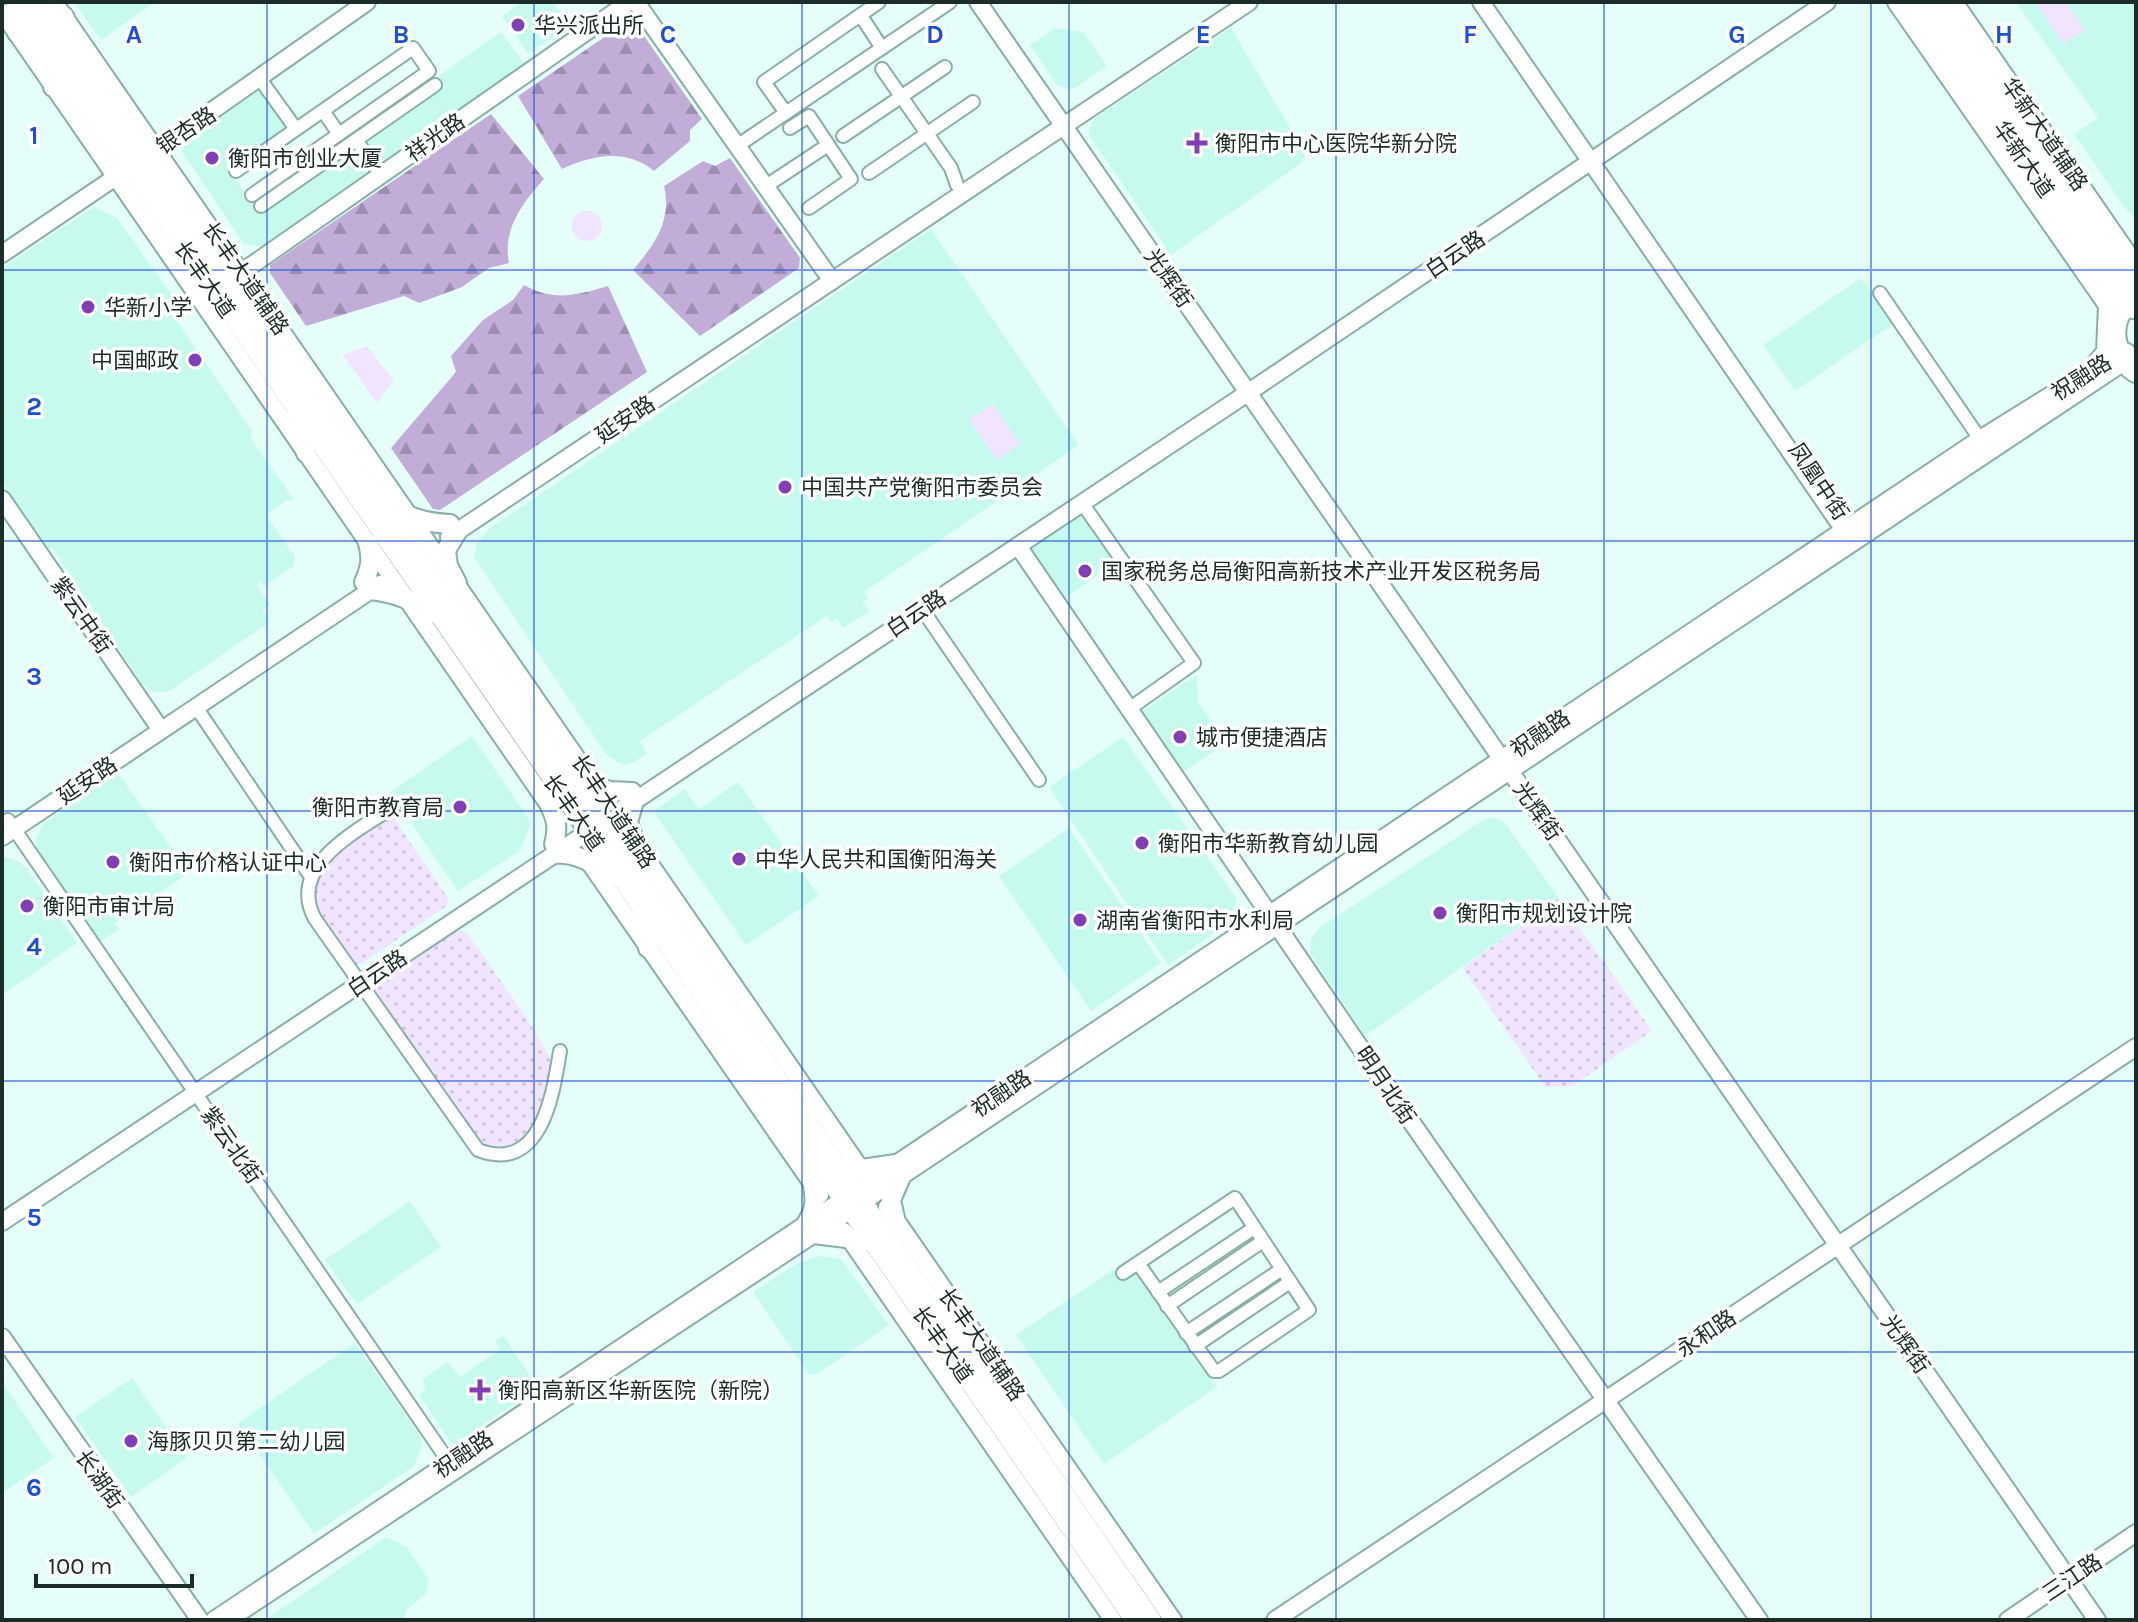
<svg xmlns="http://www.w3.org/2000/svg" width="2138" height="1622" font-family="Karla,'Noto Sans SC',sans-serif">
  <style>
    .built { fill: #c7faef }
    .grass { fill: #f0e4fe }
    .forest { fill: url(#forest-firs) }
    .park { fill: url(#park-dots) }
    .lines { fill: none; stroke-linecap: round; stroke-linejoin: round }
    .street-casing { stroke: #89afa7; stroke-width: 16 }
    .secondary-casing { stroke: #89afa7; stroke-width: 20 }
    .primary-casing { stroke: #89afa7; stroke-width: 22 }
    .highway-casing { stroke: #89afa7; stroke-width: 26 }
    .street { stroke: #fff; stroke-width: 12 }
    .secondary { stroke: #fff; stroke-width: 16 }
    .primary { stroke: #fff; stroke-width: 18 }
    .highway { stroke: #fff; stroke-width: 22 }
    .grid { fill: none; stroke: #1d4ed8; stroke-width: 2; stroke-opacity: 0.55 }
    .poi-dot { fill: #803fb4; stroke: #fff; stroke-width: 3 }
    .labels { text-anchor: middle; stroke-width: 7; stroke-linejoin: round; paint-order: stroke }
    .poi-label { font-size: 22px; fill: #1c2c29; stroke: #fff; text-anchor: start }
    .street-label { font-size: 22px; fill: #1c2c29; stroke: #fff }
    .grid-label { font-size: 26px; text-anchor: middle; font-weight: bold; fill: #1d4ed8; stroke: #fff; stroke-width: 7; stroke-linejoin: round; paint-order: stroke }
  </style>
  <defs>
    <pattern id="forest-firs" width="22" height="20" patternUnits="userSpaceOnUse" patternTransform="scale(2)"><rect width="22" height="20" fill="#c2add9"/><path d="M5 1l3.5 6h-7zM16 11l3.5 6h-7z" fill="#9d8db0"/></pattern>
    <pattern id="park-dots" width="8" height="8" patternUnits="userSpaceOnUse" patternTransform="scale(2)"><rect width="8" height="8" fill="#f0e4fe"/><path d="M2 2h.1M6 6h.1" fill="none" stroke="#cdc4da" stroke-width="1.8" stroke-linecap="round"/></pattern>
  </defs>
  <rect width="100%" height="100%" fill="#e6fef9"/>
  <g class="built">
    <path d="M74,2H155L101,40Z"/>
    <path d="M522,2H553L570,25L528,54L502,16Z"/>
    <path d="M2016,2H2136V219L2125,208L2074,134L2098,118Z"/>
    <path d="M1055,28L1083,32L1107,66L1075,88L1065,89L1056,84L1030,45Z"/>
    <path d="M1231,28L1304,151V158L1300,164L1171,255L1089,135V128L1095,118Z"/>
    <path d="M501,32L525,65L263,247L244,244L182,152L184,139L258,84L289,130L230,171L254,206Z"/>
    <path d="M94,207L117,218L178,304L170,311L253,432L250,437L295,501L287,500L266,515L295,557L294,566L264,586L261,582L257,585L270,605L263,610L270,622L171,690L163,692H155L143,685L52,547L49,549L2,482V268Z"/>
    <path d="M931,229L1079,445L864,592L868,598L863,602L869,611L843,628L837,619L832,622L827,616L640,741L647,753L633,763L626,765L619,763L606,754L474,557L477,543L490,528Z"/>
    <path d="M1861,278L1893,324L1795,391L1763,345Z"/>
    <path d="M1083,513L1117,561L1064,599L1032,554L1031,548Z"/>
    <path d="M1197,675L1198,702L1226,743L1183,772L1141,712Z"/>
    <path d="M472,736L531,822L520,851L458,891L390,792Z"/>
    <path d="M1123,737L1237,899L1229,923L1168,965L1049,787Z"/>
    <path d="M118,773L189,873L115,923L119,929L100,942L37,851L36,839L43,824Z"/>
    <path d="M738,782L819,896L746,945L655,814L657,809L684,789L699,809Z"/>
    <path d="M1496,818L1504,822L1559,898L1365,1036L1311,954V939L1319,928L1485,819Z"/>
    <path d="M1069,828L1161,963L1091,1011L999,876Z"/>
    <path d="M2,856L18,861L28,870L77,943L2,995Z"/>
    <path d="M410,1201L441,1247L357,1304L325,1260Z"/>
    <path d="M818,1256L841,1259L889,1325L816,1375L809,1374L753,1292L794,1265Z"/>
    <path d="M1129,1259L1217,1387L1104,1464L1016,1335Z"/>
    <path d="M503,1335L534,1381L536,1389L453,1445L419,1395L425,1391L423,1379L448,1362L460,1377L500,1349L495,1341Z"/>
    <path d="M355,1343L420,1437L422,1445L414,1466L314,1534L238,1423Z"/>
    <path d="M132,1378L187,1458L131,1497L75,1417Z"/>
    <path d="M2,1382L54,1458L2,1493Z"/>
    <path d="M386,1537L406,1546L429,1580L425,1595L406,1610L404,1620H265Z"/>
  </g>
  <g class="grass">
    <path d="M2035,2H2066L2085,30L2064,44Z"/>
    <circle cx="587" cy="226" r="15"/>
    <path d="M367,346L394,381L377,403L343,355Z"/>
    <path d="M993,404L1020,444L997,460L969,419Z"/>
  </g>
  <g class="forest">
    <path d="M628,21L635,23L702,119L690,130V141L654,171C626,148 592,155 562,169L518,96Z"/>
    <path d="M491,114L544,179C523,202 502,230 509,263L489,268L462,287L419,303L404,296L306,326L270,273V265Z"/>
    <path d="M730,158L800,258L799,268L700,336L633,270C655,244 672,221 664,186L703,161L715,166Z"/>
    <path d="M524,285C553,302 578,295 608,286L647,372L440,510L433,509L391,448L456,372L451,356L483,320L513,300Z"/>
  </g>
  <g class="park">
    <path d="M388,818L394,819L448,898L447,906L362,963L355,965L321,916C298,871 359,839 388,818Z"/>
    <path d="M1559,898L1652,1031L1572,1086L1545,1087L1463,968Z"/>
    <path d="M458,929L466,932C480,952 550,1047 551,1062C553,1085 543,1106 533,1126C522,1149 503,1151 481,1145L374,991L377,983Z"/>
  </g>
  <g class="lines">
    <defs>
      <g id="street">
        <path d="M861,16L882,48"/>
        <path d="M882,69L951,168L957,185"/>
        <path d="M260,79L296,129"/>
        <path d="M323,111L339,134"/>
        <path d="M786,113L764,82L879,2"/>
        <path d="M790,128L809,116L851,179L809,208"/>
        <path d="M843,136L945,67"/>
        <path d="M356,140L381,175"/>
        <path d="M737,146L950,2"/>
        <path d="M236,171L413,48L429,71L252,195"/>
        <path d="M869,173L973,102"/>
        <path d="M766,186L828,145"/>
        <path d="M261,206L435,85"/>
        <path d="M1880,293L1980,439"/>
        <path d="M1082,503L1194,663L1129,709"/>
        <path d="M922,609L1039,780"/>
        <path d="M196,707L311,877"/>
        <path d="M393,807C357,831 286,866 315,919L478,1150C542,1174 553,1094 560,1051"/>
        <path d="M8,820L453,1468"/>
        <path d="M1123,1273L1138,1263L1235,1198L1309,1310L1219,1371H1214L1138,1263"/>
        <path d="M1158,1292L1254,1228"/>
        <path d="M1167,1306L1263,1241"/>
        <path d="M1186,1333L1282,1269"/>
        <path d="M1195,1346L1290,1282"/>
      </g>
      <g id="secondary">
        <path d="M54,2L865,1175"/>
        <path d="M636,2L832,281"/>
        <path d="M978,2L2097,1620"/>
        <path d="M1481,2L1844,530L1851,537"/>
        <path d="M2,12L557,817"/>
        <path d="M149,155L367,2"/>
        <path d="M2,254L123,172"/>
        <path d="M242,272L629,2"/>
        <path d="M2,499L161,730"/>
        <path d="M449,537L1249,2"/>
        <path d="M1018,546L1396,1100L1759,1620"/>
        <path d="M2,837L380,584"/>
        <path d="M589,862L820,1195"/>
        <path d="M887,1207L1173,1620"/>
        <path d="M2,1222L1243,396L1827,2"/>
        <path d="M844,1231L1113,1620"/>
        <path d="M2,1337L200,1620"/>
        <path d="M214,1620L1980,439L2099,365"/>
        <path d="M228,1620L849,1211L2124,362L2127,352"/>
        <path d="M1275,1620L2136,1047"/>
        <path d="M2008,1620L2136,1533"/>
      </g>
      <g id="primary">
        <path d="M15,2L1134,1620"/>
        <path d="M34,2L1152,1620"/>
        <path d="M1897,2L2108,305L2106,352L2089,372"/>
        <path d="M1953,2L2136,267"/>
        <path d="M64,16L79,55"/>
        <path d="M17,33L50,52L53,87"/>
        <path d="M212,258L242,272L249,305"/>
        <path d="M294,420L306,453"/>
        <path d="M385,505C408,517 425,523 450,524"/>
        <path d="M457,532L446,550L448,566L457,583"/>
        <path d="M364,582C371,567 372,559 368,543"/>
        <path d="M370,590C394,592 413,601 434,613"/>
        <path d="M570,773L609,791L632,792"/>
        <path d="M550,806C557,820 558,829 554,844"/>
        <path d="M634,840L628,822L634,801"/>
        <path d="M554,854C577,852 594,864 613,876"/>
        <path d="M642,916L648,948"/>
        <path d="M837,1164L862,1169L896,1164"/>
        <path d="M895,1218L891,1200L901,1177"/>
        <path d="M806,1224C815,1210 816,1202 813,1186"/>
        <path d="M814,1234L870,1241"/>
      </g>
      <g id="highway">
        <path d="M1915,2L2126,306L2135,307L2136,304"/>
        <path d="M1937,2L2136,292"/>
        <path d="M2136,297C2105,315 2109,353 2136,371"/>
      </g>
    </defs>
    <use href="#street" class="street-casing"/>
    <use href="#secondary" class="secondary-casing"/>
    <use href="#primary" class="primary-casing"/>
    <use href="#highway" class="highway-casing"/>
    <use href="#street" class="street"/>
    <use href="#secondary" class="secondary"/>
    <use href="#primary" class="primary"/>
    <use href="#highway" class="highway"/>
  </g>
  <path class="grid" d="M267,2V1620M534,2V1620M802,2V1620M1069,2V1620M1336,2V1620M1604,2V1620M1871,2V1620M2,270H2136M2,541H2136M2,811H2136M2,1081H2136M2,1352H2136"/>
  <g class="poi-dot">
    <circle cx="518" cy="25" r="8"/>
    <path d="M1193 131h8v8h8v8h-8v8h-8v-8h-8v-8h8z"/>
    <circle cx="212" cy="158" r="8"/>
    <circle cx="88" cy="307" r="8"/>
    <circle cx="195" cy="360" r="8"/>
    <circle cx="785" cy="487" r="8"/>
    <circle cx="1085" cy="571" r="8"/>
    <circle cx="1180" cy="737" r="8"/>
    <circle cx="460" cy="807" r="8"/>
    <circle cx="1142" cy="843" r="8"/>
    <circle cx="739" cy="859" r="8"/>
    <circle cx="113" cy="862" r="8"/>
    <circle cx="27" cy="906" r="8"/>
    <circle cx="1440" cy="913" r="8"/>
    <circle cx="1080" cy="920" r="8"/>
    <path d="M476 1378h8v8h8v8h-8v8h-8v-8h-8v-8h8z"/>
    <circle cx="131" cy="1441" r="8"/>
  </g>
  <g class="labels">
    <g class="poi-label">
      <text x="534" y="33">华兴派出所</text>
      <text x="1215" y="151">衡阳市中心医院华新分院</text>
      <text x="228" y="166">衡阳市创业大厦</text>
      <text x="104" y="315">华新小学</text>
      <text x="179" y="368" text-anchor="end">中国邮政</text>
      <text x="801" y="495">中国共产党衡阳市委员会</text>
      <text x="1101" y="579">国家税务总局衡阳高新技术产业开发区税务局</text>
      <text x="1196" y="745">城市便捷酒店</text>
      <text x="444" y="815" text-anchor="end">衡阳市教育局</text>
      <text x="1158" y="851">衡阳市华新教育幼儿园</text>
      <text x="755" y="867">中华人民共和国衡阳海关</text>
      <text x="129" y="870">衡阳市价格认证中心</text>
      <text x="43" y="914">衡阳市审计局</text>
      <text x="1456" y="921">衡阳市规划设计院</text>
      <text x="1096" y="928">湖南省衡阳市水利局</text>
      <text x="498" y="1398">衡阳高新区华新医院（新院）</text>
      <text x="147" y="1449">海豚贝贝第二幼儿园</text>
    </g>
    <g class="street-label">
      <text transform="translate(186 130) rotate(-34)" y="8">银杏路</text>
      <text transform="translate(2045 134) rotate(55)" y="8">华新大道辅路</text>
      <text transform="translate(435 137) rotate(-35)" y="8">祥光路</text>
      <text transform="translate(2024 159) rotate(55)" y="8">华新大道</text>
      <text transform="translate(1455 254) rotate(-34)" y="8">白云路</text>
      <text transform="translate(246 278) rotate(55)" y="8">长丰大道辅路</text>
      <text transform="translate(1169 278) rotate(55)" y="8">光辉街</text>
      <text transform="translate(205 279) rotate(55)" y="8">长丰大道</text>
      <text transform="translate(2081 377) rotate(-32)" y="8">祝融路</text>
      <text transform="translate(625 419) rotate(-34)" y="8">延安路</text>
      <text transform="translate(1819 481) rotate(56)" y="8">凤凰中街</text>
      <text transform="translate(916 613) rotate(-34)" y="8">白云路</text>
      <text transform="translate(82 615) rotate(55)" y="8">紫云中街</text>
      <text transform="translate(1540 733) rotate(-34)" y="8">祝融路</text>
      <text transform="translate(87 780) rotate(-34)" y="8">延安路</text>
      <text transform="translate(614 811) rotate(56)" y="8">长丰大道辅路</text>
      <text transform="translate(1538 811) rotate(55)" y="8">光辉街</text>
      <text transform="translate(574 812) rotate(55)" y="8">长丰大道</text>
      <text transform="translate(377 973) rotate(-34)" y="8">白云路</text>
      <text transform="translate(1386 1085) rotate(56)" y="8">明月北街</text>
      <text transform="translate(1001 1093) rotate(-34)" y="8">祝融路</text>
      <text transform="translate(232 1145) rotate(55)" y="8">紫云北街</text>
      <text transform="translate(1706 1333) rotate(-34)" y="8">永和路</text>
      <text transform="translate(943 1344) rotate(55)" y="8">长丰大道</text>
      <text transform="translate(982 1344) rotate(55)" y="8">长丰大道辅路</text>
      <text transform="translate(1906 1344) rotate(55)" y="8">光辉街</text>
      <text transform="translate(463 1454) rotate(-34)" y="8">祝融路</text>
      <text transform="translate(100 1479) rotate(55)" y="8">长湖街</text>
      <text transform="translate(2072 1577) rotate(-34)" y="8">三江路</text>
    </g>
  </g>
  <g class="grid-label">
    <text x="134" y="43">A</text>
    <text x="401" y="43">B</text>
    <text x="668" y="43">C</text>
    <text x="935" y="43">D</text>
    <text x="1203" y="43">E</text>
    <text x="1470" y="43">F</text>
    <text x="1737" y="43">G</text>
    <text x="2004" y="43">H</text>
    <text x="34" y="144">1</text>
    <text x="34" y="415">2</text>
    <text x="34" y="685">3</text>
    <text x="34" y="955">4</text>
    <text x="34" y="1226">5</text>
    <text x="34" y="1496">6</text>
  </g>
  <rect width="2138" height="1622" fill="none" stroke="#1c2c29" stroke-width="8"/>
  <path d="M36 1574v12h156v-12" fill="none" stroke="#1c2c29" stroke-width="4"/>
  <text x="48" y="1574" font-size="24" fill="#1c2c29" stroke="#ffffff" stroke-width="6" paint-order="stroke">100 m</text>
</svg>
